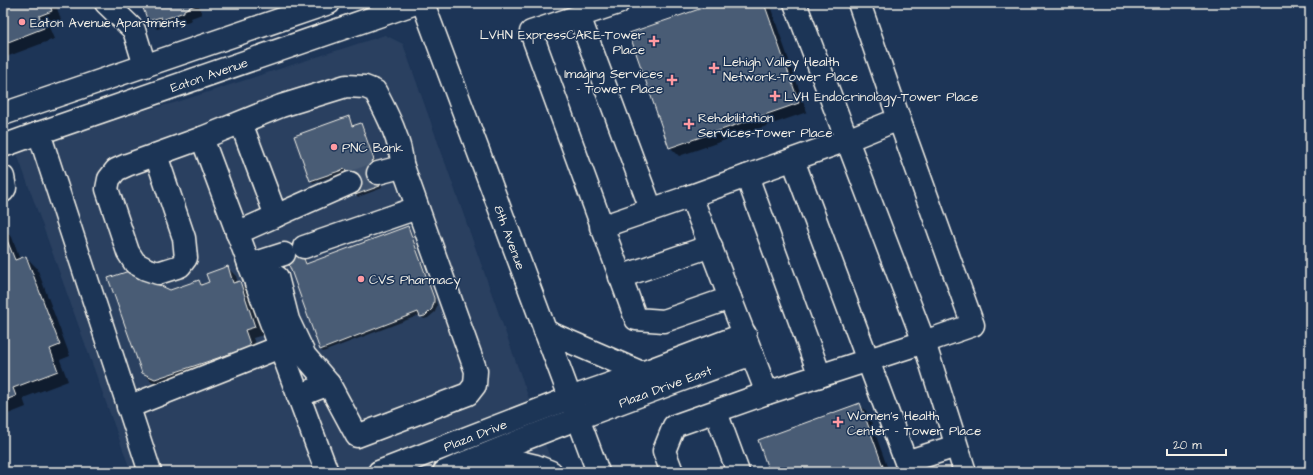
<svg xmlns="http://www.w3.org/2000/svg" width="1313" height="475" font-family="'Architects Daughter',sans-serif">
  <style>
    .built { fill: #2a4060 }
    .shadow { fill: #0007 }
    .building { fill: #485b74; stroke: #f4f1e8 }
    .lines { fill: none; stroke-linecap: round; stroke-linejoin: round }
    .minor-tunnel { stroke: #3d516d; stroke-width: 22; stroke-dasharray: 22 11; stroke-linecap: butt }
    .minor-casing { stroke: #f4f1e8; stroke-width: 25 }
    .major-casing { stroke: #f4f1e8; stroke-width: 25 }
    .minor { stroke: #1d3557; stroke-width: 22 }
    .major { stroke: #1d3557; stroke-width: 22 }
    .poi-dot { fill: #ff9aa2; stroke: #1d3557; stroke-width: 1.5 }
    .labels { text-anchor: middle; stroke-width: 3; stroke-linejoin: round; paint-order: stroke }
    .poi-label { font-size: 13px; fill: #f4f1e8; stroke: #1d3557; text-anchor: start }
    .street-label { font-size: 13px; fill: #f4f1e8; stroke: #1d3557 }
  </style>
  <rect width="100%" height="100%" fill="#1d3557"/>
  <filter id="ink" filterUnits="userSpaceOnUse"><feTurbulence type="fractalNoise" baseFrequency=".025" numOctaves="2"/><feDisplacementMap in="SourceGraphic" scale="8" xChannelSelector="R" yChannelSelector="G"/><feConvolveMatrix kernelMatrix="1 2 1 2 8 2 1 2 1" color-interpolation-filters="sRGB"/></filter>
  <g filter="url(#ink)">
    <path class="built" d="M385,35L403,44L555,472H131L16,151L117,117L174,103Z"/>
    <g class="shadow">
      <path d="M3,3H55L62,22L49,27L54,39L6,57L3,56Z"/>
      <path d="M143,3H198L202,14L191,18L192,20L171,28L169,25L157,29L149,21Z"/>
      <path d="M720,3H769L807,112L679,156L670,147Z"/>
      <path d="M348,118L351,120L353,127L360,124L363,127L376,163L373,164L382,188L358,197L356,194L347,171L314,183L311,181L295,137Z"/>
      <path d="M408,227L410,230L436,301L437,306L435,312L428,318L424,319L420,315L323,352L321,350L285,251L302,249L307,264Z"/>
      <path d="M3,228L12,237L20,260L26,257L37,268L70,356L60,360L68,381L23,398L26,407L3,416Z"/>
      <path d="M227,267L236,276L238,283L239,282L248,291L263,335L253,338L259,355L164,387L151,381L143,372L170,291L199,281L203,285L210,283Z"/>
      <path d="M860,405L868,413L889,472H771Z"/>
    </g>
    <g class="building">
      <path d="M3,3H49L52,11L39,16L44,28L3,44Z"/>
      <path d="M141,3H194L195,5L184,10V12L162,20L161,17L148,21Z"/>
      <path d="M717,3H764L799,103L669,148L629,33Z"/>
      <path d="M349,116L352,126L361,123L374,160L371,161L380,186L355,195L345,169L310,181L294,136Z"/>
      <path d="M408,226L434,298V302L432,309L425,316L420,317L418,312L320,350L284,251L299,245L306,264Z"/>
      <path d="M3,230L15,260L26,256L60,345L50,349L58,371L13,388L16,396L3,401Z"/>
      <path d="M228,266L233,283L240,281L255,327L245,330L251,347L155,379L142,373L108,278L129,271L170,290L199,280L201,285L209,282L206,274Z"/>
      <path d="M860,403L885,472H769L758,440Z"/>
    </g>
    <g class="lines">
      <path class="minor-tunnel" d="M350,183L378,173"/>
      <defs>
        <g id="minor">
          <path d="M106,3L134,30L145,66"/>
          <path d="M618,3L531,32L636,319L664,321L730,298L691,196L847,140L795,3"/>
          <path d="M859,3L899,119L973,325L924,342L847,140L899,119"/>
          <path d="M579,16L651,209"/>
          <path d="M3,114L329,3"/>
          <path d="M241,123L276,216"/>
          <path d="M39,133L150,472"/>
          <path d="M202,138L327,472"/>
          <path id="s1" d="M3,146L39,133L416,3"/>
          <path d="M156,155L184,238L186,258L180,266L158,273L146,269L135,263L128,252L107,189L109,179L116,170L127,165L202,138L281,106L346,86L365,87L375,91C386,112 401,140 402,164L397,168L378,173"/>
          <path d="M793,160L906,462L956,446"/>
          <path d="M747,176L820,376"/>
          <path d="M3,177L5,188L3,191"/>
          <path d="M601,227L691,196"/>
          <path d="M237,233L350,183"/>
          <path d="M304,247L417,208"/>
          <path d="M249,265L284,254"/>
          <path d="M620,277L711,246"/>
          <path d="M256,283L277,277L288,320L305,356L329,384"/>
          <path d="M730,298L767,393"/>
          <path d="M545,331L642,373"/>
          <path d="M298,396L329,384L357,436L468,394L475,385L476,371L402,164"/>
          <path d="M128,407L280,347"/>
          <path d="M716,412L738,472"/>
          <path id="s2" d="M379,472L570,398L642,373L745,334"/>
          <path id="s3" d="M444,472C545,429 649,392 752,354"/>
          <path d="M672,472L664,451L674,426L767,393L924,342L965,472"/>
        </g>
        <g id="major">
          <path id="s4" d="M423,3L598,472"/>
          <path d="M467,462H519L536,466L551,472"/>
        </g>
      </defs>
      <use href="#minor" class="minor-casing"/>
      <use href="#major" class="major-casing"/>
      <use href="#minor" class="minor"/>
      <use href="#major" class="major"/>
    </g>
  </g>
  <g class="poi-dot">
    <circle cx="22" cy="22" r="4"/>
    <path d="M652 35h4v4h4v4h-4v4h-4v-4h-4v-4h4z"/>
    <path d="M712 62h4v4h4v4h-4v4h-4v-4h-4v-4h4z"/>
    <path d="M670 74h4v4h4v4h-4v4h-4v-4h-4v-4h4z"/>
    <path d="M773 90h4v4h4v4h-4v4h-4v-4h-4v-4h4z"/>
    <path d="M687 118h4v4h4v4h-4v4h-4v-4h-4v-4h4z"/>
    <circle cx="334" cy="147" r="4"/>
    <circle cx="361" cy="279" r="4"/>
    <path d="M836 416h4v4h4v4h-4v4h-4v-4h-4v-4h4z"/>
  </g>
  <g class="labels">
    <g class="poi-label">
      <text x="30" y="27">Eaton Avenue Apartments</text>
      <text x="645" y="39" text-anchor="end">LVHN ExpressCARE-Tower<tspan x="645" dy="15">Place</tspan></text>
      <text x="723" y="66">Lehigh Valley Health<tspan x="723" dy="15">Network–Tower Place</tspan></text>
      <text x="663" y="78" text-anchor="end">Imaging Services<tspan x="663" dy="15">- Tower Place</tspan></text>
      <text x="784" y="101">LVH Endocrinology-Tower Place</text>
      <text x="698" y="122">Rehabilitation<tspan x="698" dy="15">Services–Tower Place</tspan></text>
      <text x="342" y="152">PNC Bank</text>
      <text x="369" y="284">CVS Pharmacy</text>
      <text x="847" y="420">Women’s Health<tspan x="847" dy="15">Center - Tower Place</tspan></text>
    </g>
    <g class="street-label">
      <text dy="5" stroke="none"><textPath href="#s1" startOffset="218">Eaton Avenue</textPath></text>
      <text dy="5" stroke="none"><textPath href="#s4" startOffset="250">8th Avenue</textPath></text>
      <text dy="5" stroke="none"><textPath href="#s3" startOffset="237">Plaza Drive East</textPath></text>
      <text dy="5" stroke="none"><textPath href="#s2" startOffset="103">Plaza Drive</textPath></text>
    </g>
  </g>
  <rect width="1313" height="475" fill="none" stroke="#1d3557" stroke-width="16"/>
  <rect x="8" y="8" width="1297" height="459" fill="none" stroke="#f4f1e8" stroke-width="1.5" filter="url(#ink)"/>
  <path d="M1167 449v6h59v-6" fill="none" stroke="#f4f1e8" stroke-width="2"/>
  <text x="1173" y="449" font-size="12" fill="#f4f1e8" stroke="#1d3557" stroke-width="3" paint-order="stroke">20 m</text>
</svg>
